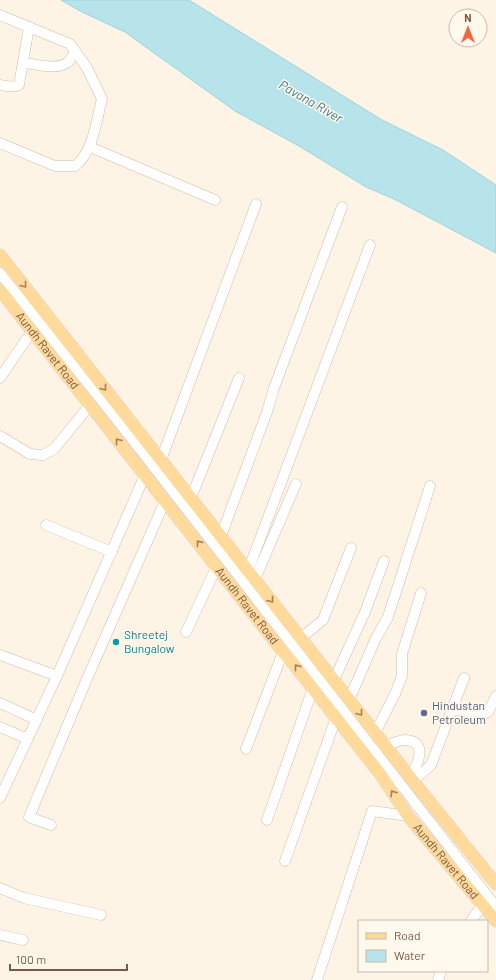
<svg xmlns="http://www.w3.org/2000/svg" width="496" height="980" font-family="Barlow,sans-serif">
  <style>
    .water { fill: #b7e3ea; stroke: #9dd3dd }
    .lines { fill: none; stroke-linecap: round; stroke-linejoin: round }
    .minor-casing { stroke: #d1bbaa; stroke-width: 11 }
    .major-casing { stroke: #dcd4cf; stroke-width: 13 }
    .minor { stroke: #fff; stroke-width: 10 }
    .major { stroke: #ffda9b; stroke-width: 12 }
    .oneway { stroke: #a28060 }
    .culture-dot { fill: #0f9aa8; stroke: #fff8ed; stroke-width: 1.5 }
    .service-dot { fill: #5c6f8a; stroke: #fff8ed; stroke-width: 1.5 }
    .labels { text-anchor: middle; stroke-width: 3; stroke-linejoin: round; paint-order: stroke }
    .street-label { font-size: 12px; fill: #7a5947; stroke: #fff8ed }
    .culture-label { font-size: 12px; fill: #0d838f; stroke: #fff8ed; text-anchor: start }
    .service-label { font-size: 12px; fill: #4e5e75; stroke: #fff8ed; text-anchor: start }
    .water-label { font-size: 13px; font-style: italic; fill: #3c7b88; stroke: #fff8ed }
  </style>
  <rect width="100%" height="100%" fill="#fef4e5"/>
  <path class="water" d="M61,0H189L382,120L443,150L496,185V253L394,199L366,187L299,146L235,111L125,32L82,12Z"/>
  <g class="lines">
    <defs>
      <g id="minor">
        <path d="M0,15L70,44L87,68L102,99C96,121 94,151 75,166H55L0,143"/>
        <path d="M24,63C36,64 57,71 68,62C71,60 73,55 75,51"/>
        <path d="M0,85C6,86 14,88 19,85L29,27"/>
        <path d="M90,147L215,200"/>
        <path d="M0,273L132,439L496,907"/>
        <path d="M0,378L32,331"/>
        <path d="M0,436L30,454L43,455L54,449L90,405"/>
        <path d="M161,460L256,204"/>
        <path d="M191,498L239,378"/>
        <path d="M46,525L112,552"/>
        <path d="M221,536L267,412L274,388L342,207"/>
        <path d="M248,571L370,245"/>
        <path d="M255,579L296,484"/>
        <path d="M186,632L217,566"/>
        <path d="M301,638L323,620L351,548"/>
        <path d="M0,655L57,676"/>
        <path d="M334,680L365,612L384,561"/>
        <path d="M349,700L376,638L388,617L430,486"/>
        <path d="M0,703L37,720"/>
        <path d="M453,709L481,715L488,712L496,696"/>
        <path d="M0,727L28,739"/>
        <path d="M375,733L395,694L402,676V654L421,593"/>
        <path d="M385,746C392,744 400,739 406,740C429,742 417,766 410,777"/>
        <path d="M246,749L283,652"/>
        <path d="M413,781L431,765L464,678"/>
        <path d="M0,798L57,676L145,475"/>
        <path d="M267,820L313,688"/>
        <path d="M51,825L29,817L86,681L165,501"/>
        <path d="M285,861L336,718"/>
        <path d="M0,888L24,898L101,915"/>
        <path d="M471,921L483,904"/>
        <path d="M0,935L23,940"/>
        <path d="M317,980L372,811L408,816"/>
        <path d="M438,980L441,971"/>
      </g>
      <g id="major">
        <path d="M0,255L413,781L496,884"/>
        <path id="s1" d="M0,290L283,652L292,662L381,775L408,816L496,921"/>
      </g>
    </defs>
    <use href="#minor" class="minor-casing"/>
    <use href="#major" class="major-casing"/>
    <use href="#minor" class="minor"/>
    <use href="#major" class="major"/>
  </g>
  <defs><path id="oneway-chevron" d="M-2-3.5L2.5 0L-2 3.5" fill="none" stroke-width="1.6" stroke-linecap="round" stroke-linejoin="round"/></defs>
  <g class="oneway">
    <use href="#oneway-chevron" transform="translate(24 285) rotate(52)"/>
    <use href="#oneway-chevron" transform="translate(104 388) rotate(52)"/>
    <use href="#oneway-chevron" transform="translate(118 441) rotate(-128)"/>
    <use href="#oneway-chevron" transform="translate(199 543) rotate(-128)"/>
    <use href="#oneway-chevron" transform="translate(271 600) rotate(52)"/>
    <use href="#oneway-chevron" transform="translate(297 667) rotate(-128)"/>
    <use href="#oneway-chevron" transform="translate(360 713) rotate(52)"/>
    <use href="#oneway-chevron" transform="translate(393 793) rotate(-123)"/>
  </g>
  <circle class="culture-dot" cx="116" cy="642" r="4"/>
  <circle class="service-dot" cx="424" cy="713" r="4"/>
  <g class="labels">
    <g class="street-label">
      <text dy="4" stroke="none"><textPath href="#s1" startOffset="77">Aundh Ravet Road</textPath></text>
      <text dy="4" stroke="none"><textPath href="#s1" startOffset="401">Aundh Ravet Road</textPath></text>
      <text dy="4" stroke="none"><textPath href="#s1" startOffset="725">Aundh Ravet Road</textPath></text>
    </g>
    <g class="culture-label">
      <text x="124" y="639">Shreetej<tspan x="124" dy="14">Bungalow</tspan></text>
    </g>
    <g class="service-label">
      <text x="432" y="710">Hindustan<tspan x="432" dy="14">Petroleum</tspan></text>
    </g>
    <g class="water-label">
      <text transform="translate(311 101) rotate(30)" y="5">Pavana River</text>
    </g>
  </g>
  <rect x="358" y="920" width="130" height="52" fill="#fff8ed" stroke="#cab8ab"/>
  <rect x="366" y="933" width="20" height="6" fill="#ffda9b" stroke="#cab8ab"/>
  <text x="394" y="940" font-size="12" fill="#7a5947">Road</text>
  <rect x="366" y="950" width="20" height="12" fill="#b7e3ea" stroke="#cab8ab"/>
  <text x="394" y="960" font-size="12" fill="#7a5947">Water</text>
  <g transform="translate(468 28)"><circle r="19" fill="#fff8ed" stroke="#cab8ab"/>
  <path d="M0-3L7 15L0 10L-7 15Z" fill="#f26740"/>
  <text y="-6" font-size="11" font-weight="bold" text-anchor="middle" fill="#7a5947">N</text>
  </g>
  <path d="M10 964v6h117v-6" fill="none" stroke="#7a5947" stroke-width="2"/>
  <text x="16" y="964" font-size="12" fill="#7a5947" stroke="#fff8ed" stroke-width="3" paint-order="stroke">100 m</text>
</svg>
